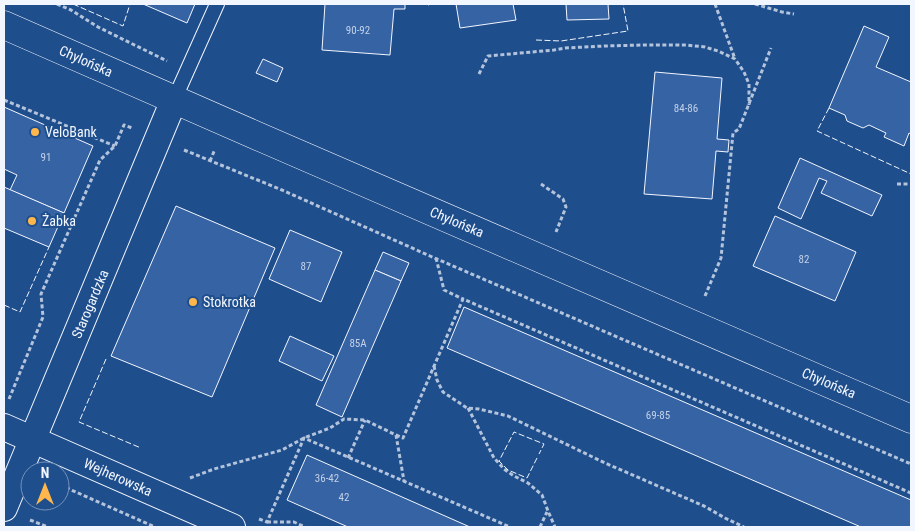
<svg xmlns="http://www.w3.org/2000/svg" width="915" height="531" font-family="'Roboto Condensed',sans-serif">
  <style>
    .building { fill: #3563a3; stroke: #f2f6ff }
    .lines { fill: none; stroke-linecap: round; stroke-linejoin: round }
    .lane-casing { stroke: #f2f6ff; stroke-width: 16 }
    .street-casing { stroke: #f2f6ff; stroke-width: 28 }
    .secondary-casing { stroke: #f2f6ff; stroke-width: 29 }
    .path { stroke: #b3c4dc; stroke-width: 3; stroke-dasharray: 4 2.5; stroke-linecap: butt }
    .lane { stroke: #1f4e8c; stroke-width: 14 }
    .street { stroke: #1f4e8c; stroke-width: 26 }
    .secondary { stroke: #1f4e8c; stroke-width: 28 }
    .fence { stroke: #f2f6ff; stroke-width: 1; stroke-dasharray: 6 2.5; stroke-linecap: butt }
    .poi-dot { fill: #ffb74d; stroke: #1f4e8c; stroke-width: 2 }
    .labels { text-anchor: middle; stroke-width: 4; stroke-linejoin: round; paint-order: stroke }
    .number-label { font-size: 11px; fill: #c3d1e8 }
    .street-label { font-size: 14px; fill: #f2f6ff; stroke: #1f4e8c }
    .poi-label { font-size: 14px; fill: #f2f6ff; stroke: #1f4e8c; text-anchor: start }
  </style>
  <rect width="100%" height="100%" fill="#1f4e8c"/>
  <g class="building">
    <path d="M143,4H195L187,23Z"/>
    <path d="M325,4H405V9H394L390,55L322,50Z"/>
    <path d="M456,4H513L516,20L460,28Z"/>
    <path d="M566,4H608L609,19L567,20Z"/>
    <path d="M864,26L889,37L876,67L911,82V134L909,133L904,146L884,137L886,133L869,125L863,128L847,121L845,115L829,108Z"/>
    <path d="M263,59L283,68L277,82L256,73Z"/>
    <path d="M655,72L722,78L717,139L729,140L728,152L716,151L712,199L644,194Z"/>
    <path d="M4,107L93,146L64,213L10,190L17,175L4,169Z"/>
    <path d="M800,158L882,195L872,216L821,193L827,181L819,178L801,219L778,208Z"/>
    <path d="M4,187L64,213L49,247L4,228Z"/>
    <path d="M176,206L275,248L212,397L111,356Z"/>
    <path d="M775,216L856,252L835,301L753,266Z"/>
    <path d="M290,230L342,252L321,302L269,279Z"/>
    <path d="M383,252L409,263L401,281L375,270Z"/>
    <path d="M375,270L401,281L342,417L316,405Z"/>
    <path d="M464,307L911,500V527H861L447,348Z"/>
    <path d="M290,336L334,356L322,381L279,361Z"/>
    <path d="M307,455L470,527H348L287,500Z"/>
  </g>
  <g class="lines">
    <defs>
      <path id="lane" d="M174,100L217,4"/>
      <g id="street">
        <path d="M4,427L232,527"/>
        <path d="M4,508L174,100"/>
      </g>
      <path id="secondary" d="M4,25L255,135L911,419"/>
    </defs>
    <use href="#lane" class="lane-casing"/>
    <use href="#street" class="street-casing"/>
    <use href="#secondary" class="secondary-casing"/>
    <g class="path">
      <path d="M57,4L71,10L98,27L167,61"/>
      <path d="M428,4H429"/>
      <path d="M715,4L735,59"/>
      <path d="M755,4L782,12L794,14"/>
      <path d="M479,74L488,56L554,50L565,48L604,46L643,45H686L705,47L718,51L735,59L744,72L749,84V105"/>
      <path d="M4,100L115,146"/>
      <path d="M184,150L282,190L430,256L911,464"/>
      <path d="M210,161L215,149"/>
      <path d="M541,184L563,199L566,207L556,232"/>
      <path d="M897,184H911"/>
      <path d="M436,258L444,290L463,299"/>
      <path d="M705,296L721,258L733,133L739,129L771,48"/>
      <path d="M434,366L437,380L443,392L467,408L479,409L508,416L605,463L704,506L725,518L744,527"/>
      <path d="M9,399L43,317L41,294L100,160L115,146L124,125L132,128"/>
      <path d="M468,408L494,458L504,469L514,476L528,483L542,495L548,511L555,527"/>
      <path d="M396,435L403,438L463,299L911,493"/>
      <path d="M348,458L365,420"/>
      <path d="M190,478L214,469L282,450L304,438L330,428L344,419L365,420L396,435L404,481"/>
      <path d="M60,485L155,527"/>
      <path d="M259,519L267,522L304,438L510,527"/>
      <path d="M30,520L48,527"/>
      <path d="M267,522H294L305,527"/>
      <path d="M540,527L547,512"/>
    </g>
    <use href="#lane" class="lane"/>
    <use href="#street" class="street"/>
    <use href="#secondary" class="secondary"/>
    <g class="fence">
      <path d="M73,4L123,26L130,4"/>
      <path d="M536,40L561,41L628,31L623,4"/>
      <path d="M829,108L817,131L911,174"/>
      <path d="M4,305L20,312L49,247"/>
      <path d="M106,359L79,422L141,448"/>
      <path d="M537,458L527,478L508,470L499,461L514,432L544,444L539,454"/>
    </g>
  </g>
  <g class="poi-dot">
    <circle cx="35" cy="132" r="5"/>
    <circle cx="32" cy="221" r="5"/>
    <circle cx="193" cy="302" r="5"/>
  </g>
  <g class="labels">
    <g class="number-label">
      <text x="358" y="34">90-92</text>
      <text x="686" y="112">84-86</text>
      <text x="46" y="161">91</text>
      <text x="804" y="263">82</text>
      <text x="306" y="270">87</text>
      <text x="358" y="347">85A</text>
      <text x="658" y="419">69-85</text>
      <text x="327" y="482">36-42</text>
      <text x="344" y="501">42</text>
    </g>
    <g class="street-label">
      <text transform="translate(86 61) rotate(24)" y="5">Chylońska</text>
      <text transform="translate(457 222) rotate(23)" y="5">Chylońska</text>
      <text transform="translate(90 304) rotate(-67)" y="5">Starogardzka</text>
      <text transform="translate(829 383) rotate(23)" y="5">Chylońska</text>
      <text transform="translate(118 477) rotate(24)" y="5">Wejherowska</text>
    </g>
    <g class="poi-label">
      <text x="45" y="137">VeloBank</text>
      <text x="42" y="226">Żabka</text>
      <text x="203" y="307">Stokrotka</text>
    </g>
  </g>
  <rect width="915" height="531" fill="none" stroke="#f2f6ff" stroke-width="10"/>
  <g transform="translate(45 486)"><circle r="24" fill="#1f4e8c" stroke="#7391ba"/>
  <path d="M0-4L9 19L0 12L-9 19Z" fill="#ffb74d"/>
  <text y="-8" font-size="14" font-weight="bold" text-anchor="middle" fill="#f2f6ff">N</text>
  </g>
</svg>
